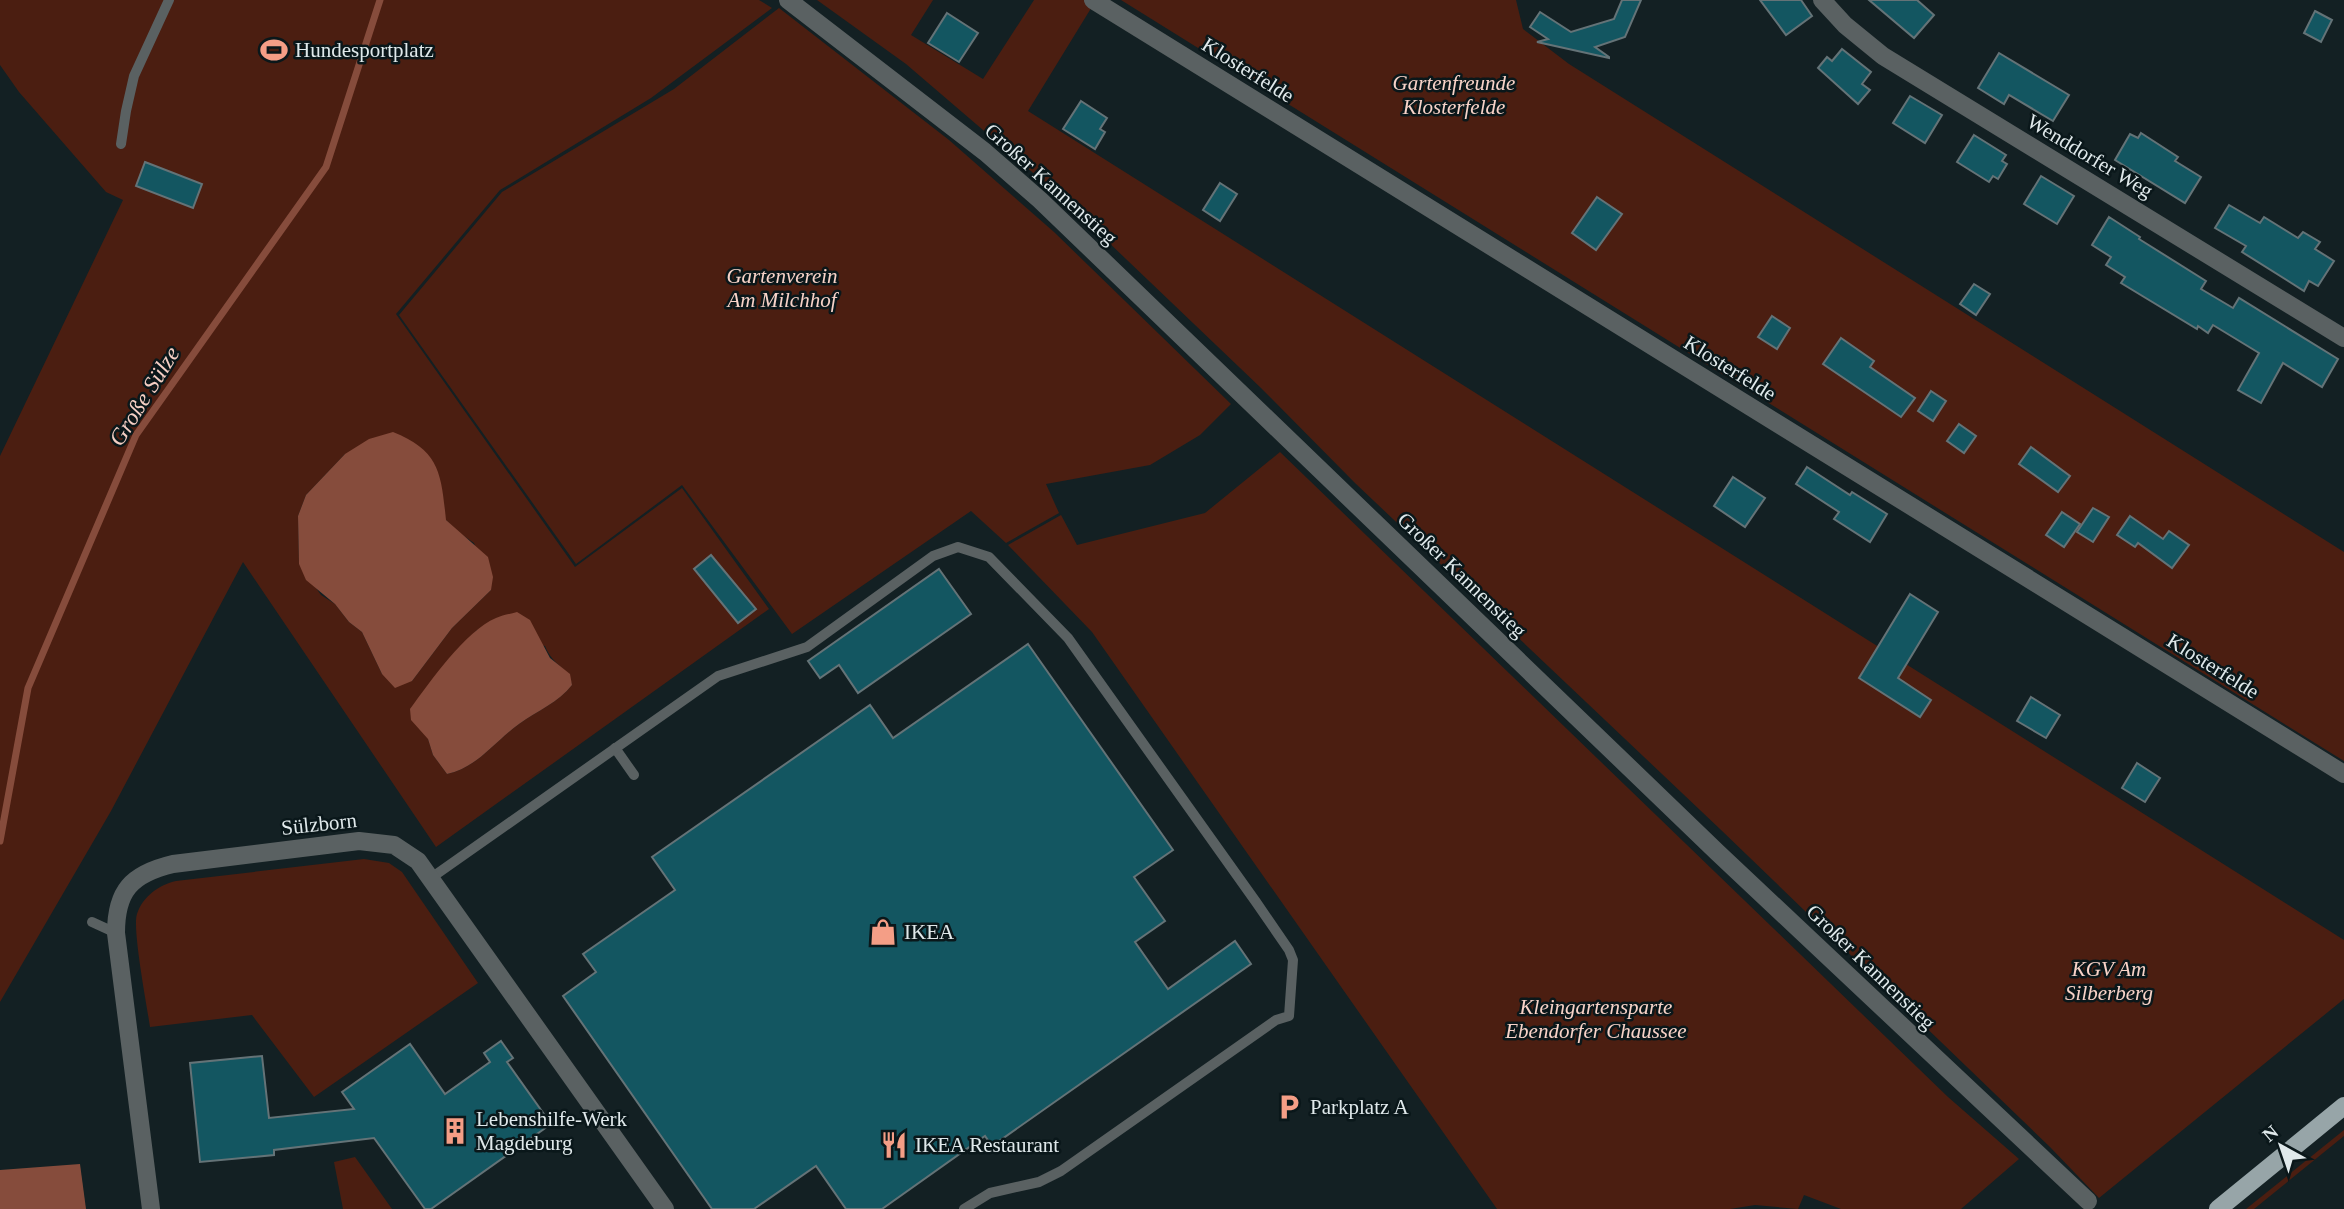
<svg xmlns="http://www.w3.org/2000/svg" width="2344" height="1209" font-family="'Times New Roman',serif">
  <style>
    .green { fill: #4b1e11; fill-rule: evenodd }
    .water { fill: #864c3c }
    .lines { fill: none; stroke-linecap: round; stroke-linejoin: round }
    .stream { stroke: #864c3c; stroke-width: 7 }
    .building { fill: #135661; stroke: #647377; stroke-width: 2 }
    .service { stroke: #5a6162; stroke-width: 10 }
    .minor { stroke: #5a6162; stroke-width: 18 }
    .primary { stroke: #97a5a8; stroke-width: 18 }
    .labels { text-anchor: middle; stroke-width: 5; stroke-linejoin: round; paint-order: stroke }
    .poi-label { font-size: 21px; fill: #e0e9eb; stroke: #0a171a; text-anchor: start }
    .street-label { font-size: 21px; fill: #e0e9eb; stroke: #0a171a }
    .park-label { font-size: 21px; font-style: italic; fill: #f8d3c8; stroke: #0a171a }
    .water-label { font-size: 23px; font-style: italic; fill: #f5cfc4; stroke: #0a171a }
  </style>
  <rect width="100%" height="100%" fill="#132023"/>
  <g class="green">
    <path d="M0,0H759L772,8L651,98L500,190L396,314L575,567L682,488L769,609L436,847L243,562L111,811L0,1002V456L123,200L106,192L19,92L0,65ZM345,454L446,520L458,532L474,543L491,590L452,628L412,681L382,674L362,632L349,622L335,604L321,595L299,564L298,516L306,495ZM477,630L545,646C553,666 568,667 572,685C559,702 537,711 519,724C494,742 478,767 447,774L433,755L428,739L447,661Z"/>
    <path d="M817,0H933L911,35L983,79L1034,0H1084L1093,5L1028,111L2344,940V999L2099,1198L2050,1147L1720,829L1355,483L1261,388L1059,195L906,64Z"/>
    <path d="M1121,0H1516L1523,29L1569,64L2344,552V761Z"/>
    <path d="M779,8L949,140L1054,232L1231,404L1200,435L1150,465L1046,484L1059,513L1006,543L971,511L792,634L682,485L576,564L399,315L502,192L674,89Z"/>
    <path d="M1280,452L1948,1097L2019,1159L1961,1209H1841L1804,1195L1798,1209L1755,1205L1730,1209H1497L1092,632L1008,545L1061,515L1077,545L1205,513Z"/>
    <path d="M364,859L389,863L402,872L478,983L314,1097L252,1015L150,1027C147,1006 132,928 137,914C143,896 159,885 176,881Z"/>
    <path d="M2344,1130V1136L2254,1209H2246Z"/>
    <path d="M355,1157L392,1209H343L334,1162Z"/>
  </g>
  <g class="water">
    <path d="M393,432C440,451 441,473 446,520L488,557L493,577L491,590L452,628L412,681L395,688L382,674L362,632L349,622L335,604L306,580L299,564L298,516L306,495L345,454L369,439Z"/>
    <path d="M517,612L530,620L550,658L570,674L572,685C559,702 537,711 519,724C494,742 478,767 447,774L433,755L428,739L411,720L410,709C430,682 465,631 496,618C502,615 510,614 517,612Z"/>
    <path d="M80,1164L86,1209H0V1170Z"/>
  </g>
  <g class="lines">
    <path class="stream" d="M0,841L28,688L136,435L326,167L380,0"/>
  </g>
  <g class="building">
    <path d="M1622,0H1641L1625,37L1595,47L1609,57V58L1537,42L1548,39L1530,27L1540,12L1571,32L1614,19Z"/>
    <path d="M1760,0H1801L1812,16L1786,35Z"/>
    <path d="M1869,0H1917L1934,15L1914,38Z"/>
    <path d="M2315,11L2332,20L2321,42L2304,33Z"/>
    <path d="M947,13L978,33L959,62L928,43Z"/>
    <path d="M1842,49L1871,72L1862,84L1870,90L1858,104L1818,68L1827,57L1832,61Z"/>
    <path d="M1999,53L2069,95L2053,121L2009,95L2004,104L1978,88Z"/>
    <path d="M1910,96L1942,115L1925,143L1893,123Z"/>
    <path d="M1081,101L1107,118L1100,129L1105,132L1095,149L1063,129Z"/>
    <path d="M2141,133L2178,157L2175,161L2201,177L2185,203L2115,160L2130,134L2138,138Z"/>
    <path d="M1974,135L2006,155L2002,161L2007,164L1998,179L1993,176L1989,182L1957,162Z"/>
    <path d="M145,162L202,184L193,208L136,186Z"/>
    <path d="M2041,176L2074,196L2057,224L2024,204Z"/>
    <path d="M1220,183L1237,194L1220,221L1203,210Z"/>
    <path d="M1597,197L1622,214L1596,250L1572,233Z"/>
    <path d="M2229,205L2260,223L2264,217L2298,238L2303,232L2320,242L2315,249L2334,261L2318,286L2309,281L2304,291L2242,252L2246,246L2215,228Z"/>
    <path d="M2109,217L2140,237L2139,239L2206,281L2201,289L2233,308L2239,298L2338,359L2322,387L2283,363L2261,403L2238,390L2259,353L2213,325L2208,333L2198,326L2197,329L2121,283L2125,277L2106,265L2111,257L2092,245Z"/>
    <path d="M1974,284L1990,294L1976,315L1960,304Z"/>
    <path d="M1772,316L1790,328L1777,349L1758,337Z"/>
    <path d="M1841,338L1874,361L1870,367L1915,398L1901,417L1823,364Z"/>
    <path d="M1931,391L1946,401L1933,421L1918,411Z"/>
    <path d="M1959,424L1976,436L1964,453L1947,441Z"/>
    <path d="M2031,447L2070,476L2058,492L2019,464Z"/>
    <path d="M1807,467L1850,495L1852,492L1887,514L1870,542L1834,519L1839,512L1796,484Z"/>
    <path d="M1733,477L1765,498L1745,527L1714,506Z"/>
    <path d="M2093,508L2109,517L2093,542L2077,532Z"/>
    <path d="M2062,512L2080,524L2064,547L2046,535Z"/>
    <path d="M2130,516L2163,539L2169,531L2189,545L2172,568L2138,543L2135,547L2117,535Z"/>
    <path d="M711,555L756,609L738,623L694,569Z"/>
    <path d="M939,569L971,614L858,693L839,665L820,678L808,661Z"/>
    <path d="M1910,594L1938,612L1898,678L1931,700L1920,717L1859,678Z"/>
    <path d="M1028,644L1173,850L1134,877L1165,921L1135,942L1168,989L1235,941L1251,964L992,1146L985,1136L882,1209H846L816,1166L754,1209H712L563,996L596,972L583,954L675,890L652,857L870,705L893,738Z"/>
    <path d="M2031,697L2060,715L2046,738L2017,721Z"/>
    <path d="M2137,763L2160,778L2145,802L2122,788Z"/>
    <path d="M501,1041L513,1058L507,1062L551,1124L431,1209H425L374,1138L274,1150V1155L200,1162L190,1063L262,1056L269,1118L354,1109L342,1092L410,1044L445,1094L490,1062L484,1053Z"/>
  </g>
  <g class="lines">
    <g class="service">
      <path d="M121,144L126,111L134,76L169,0"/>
      <path d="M615,748L634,775"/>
      <path d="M431,878L718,676L807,647L933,556L958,547L989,557L1068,638L1256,902L1289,950L1293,960L1289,1016L1276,1020L1061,1171L1039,1182L990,1193L964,1209"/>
      <path d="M92,922L116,933"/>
    </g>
    <g class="minor">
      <path d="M788,0L985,152L1040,200L1718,853L2088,1201"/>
      <path d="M1093,0L2344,774"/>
      <path d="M1822,0L1845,25L1883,56L2344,338"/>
      <path d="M151,1209L116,933C116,891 131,874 173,864L359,841L394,845L418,861L665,1209"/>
    </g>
    <path class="primary" d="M2218,1209L2344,1106"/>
  </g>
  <defs>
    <symbol id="stadium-bare" viewBox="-9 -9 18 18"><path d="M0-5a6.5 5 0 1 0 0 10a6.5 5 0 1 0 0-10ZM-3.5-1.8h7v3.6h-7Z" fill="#f49e86" stroke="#0a171a" stroke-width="2.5" paint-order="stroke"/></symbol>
    <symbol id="shop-bare" viewBox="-9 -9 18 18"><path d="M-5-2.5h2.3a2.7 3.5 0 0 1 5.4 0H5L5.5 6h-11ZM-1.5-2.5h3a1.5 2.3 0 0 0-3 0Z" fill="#f49e86" stroke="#0a171a" stroke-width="2.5" paint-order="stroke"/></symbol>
    <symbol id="parking-bare" viewBox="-9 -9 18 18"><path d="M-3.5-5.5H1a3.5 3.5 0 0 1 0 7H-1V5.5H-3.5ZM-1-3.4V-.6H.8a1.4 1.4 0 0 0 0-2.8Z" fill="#f49e86" stroke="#0a171a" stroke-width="2.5" paint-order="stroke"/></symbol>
    <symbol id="building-bare" viewBox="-9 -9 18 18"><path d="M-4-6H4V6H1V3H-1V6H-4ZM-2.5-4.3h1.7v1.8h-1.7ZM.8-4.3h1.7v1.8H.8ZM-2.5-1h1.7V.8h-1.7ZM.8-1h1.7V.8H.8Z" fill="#f49e86" stroke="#0a171a" stroke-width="2.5" paint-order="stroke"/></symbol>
    <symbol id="restaurant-bare" viewBox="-9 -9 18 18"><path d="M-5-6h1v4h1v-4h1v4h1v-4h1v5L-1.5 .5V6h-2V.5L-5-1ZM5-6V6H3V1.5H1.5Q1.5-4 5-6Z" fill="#f49e86" stroke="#0a171a" stroke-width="2.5" paint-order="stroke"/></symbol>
  </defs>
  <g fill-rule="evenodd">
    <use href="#stadium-bare" x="255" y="31" width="38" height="38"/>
    <use href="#shop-bare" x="864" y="913" width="38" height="38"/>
    <use href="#parking-bare" x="1270" y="1088" width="38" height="38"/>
    <use href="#building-bare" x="436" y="1112" width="38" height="38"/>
    <use href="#restaurant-bare" x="875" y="1126" width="38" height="38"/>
  </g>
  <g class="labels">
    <g class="poi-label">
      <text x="295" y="57">Hundesportplatz</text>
      <text x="904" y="939">IKEA</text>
      <text x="1310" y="1114">Parkplatz A</text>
      <text x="476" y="1126">Lebenshilfe-Werk<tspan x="476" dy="24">Magdeburg</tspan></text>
      <text x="915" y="1152">IKEA Restaurant</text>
    </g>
    <g class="street-label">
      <text transform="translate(1248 70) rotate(32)" y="7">Klosterfelde</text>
      <text transform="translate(2090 156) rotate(31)" y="7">Wenddorfer Weg</text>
      <text transform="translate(1051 184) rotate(42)" y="7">Großer Kannenstieg</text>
      <text transform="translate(1730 368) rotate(32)" y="7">Klosterfelde</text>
      <text transform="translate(1462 575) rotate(44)" y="7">Großer Kannenstieg</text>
      <text transform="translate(2213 666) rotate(32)" y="7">Klosterfelde</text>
      <text transform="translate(319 824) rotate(-6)" y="7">Sülzborn</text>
      <text transform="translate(1871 967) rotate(44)" y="7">Großer Kannenstieg</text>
    </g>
    <g class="park-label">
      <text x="1454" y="90">Gartenfreunde<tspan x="1454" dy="24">Klosterfelde</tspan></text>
      <text x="782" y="283">Gartenverein<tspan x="782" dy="24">Am Milchhof</tspan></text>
      <text x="2109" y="976">KGV Am<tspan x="2109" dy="24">Silberberg</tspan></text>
      <text x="1596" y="1014">Kleingartensparte<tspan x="1596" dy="24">Ebendorfer Chaussee</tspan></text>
    </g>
    <g class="water-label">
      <text transform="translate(144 396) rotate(-58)" y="8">Große Sülze</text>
    </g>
  </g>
  <g transform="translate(2281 1146) rotate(320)" stroke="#0a171a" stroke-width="5" paint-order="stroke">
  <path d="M0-5L12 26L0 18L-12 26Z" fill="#e0e9eb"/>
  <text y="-10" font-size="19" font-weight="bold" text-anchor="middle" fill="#e0e9eb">N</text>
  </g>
</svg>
